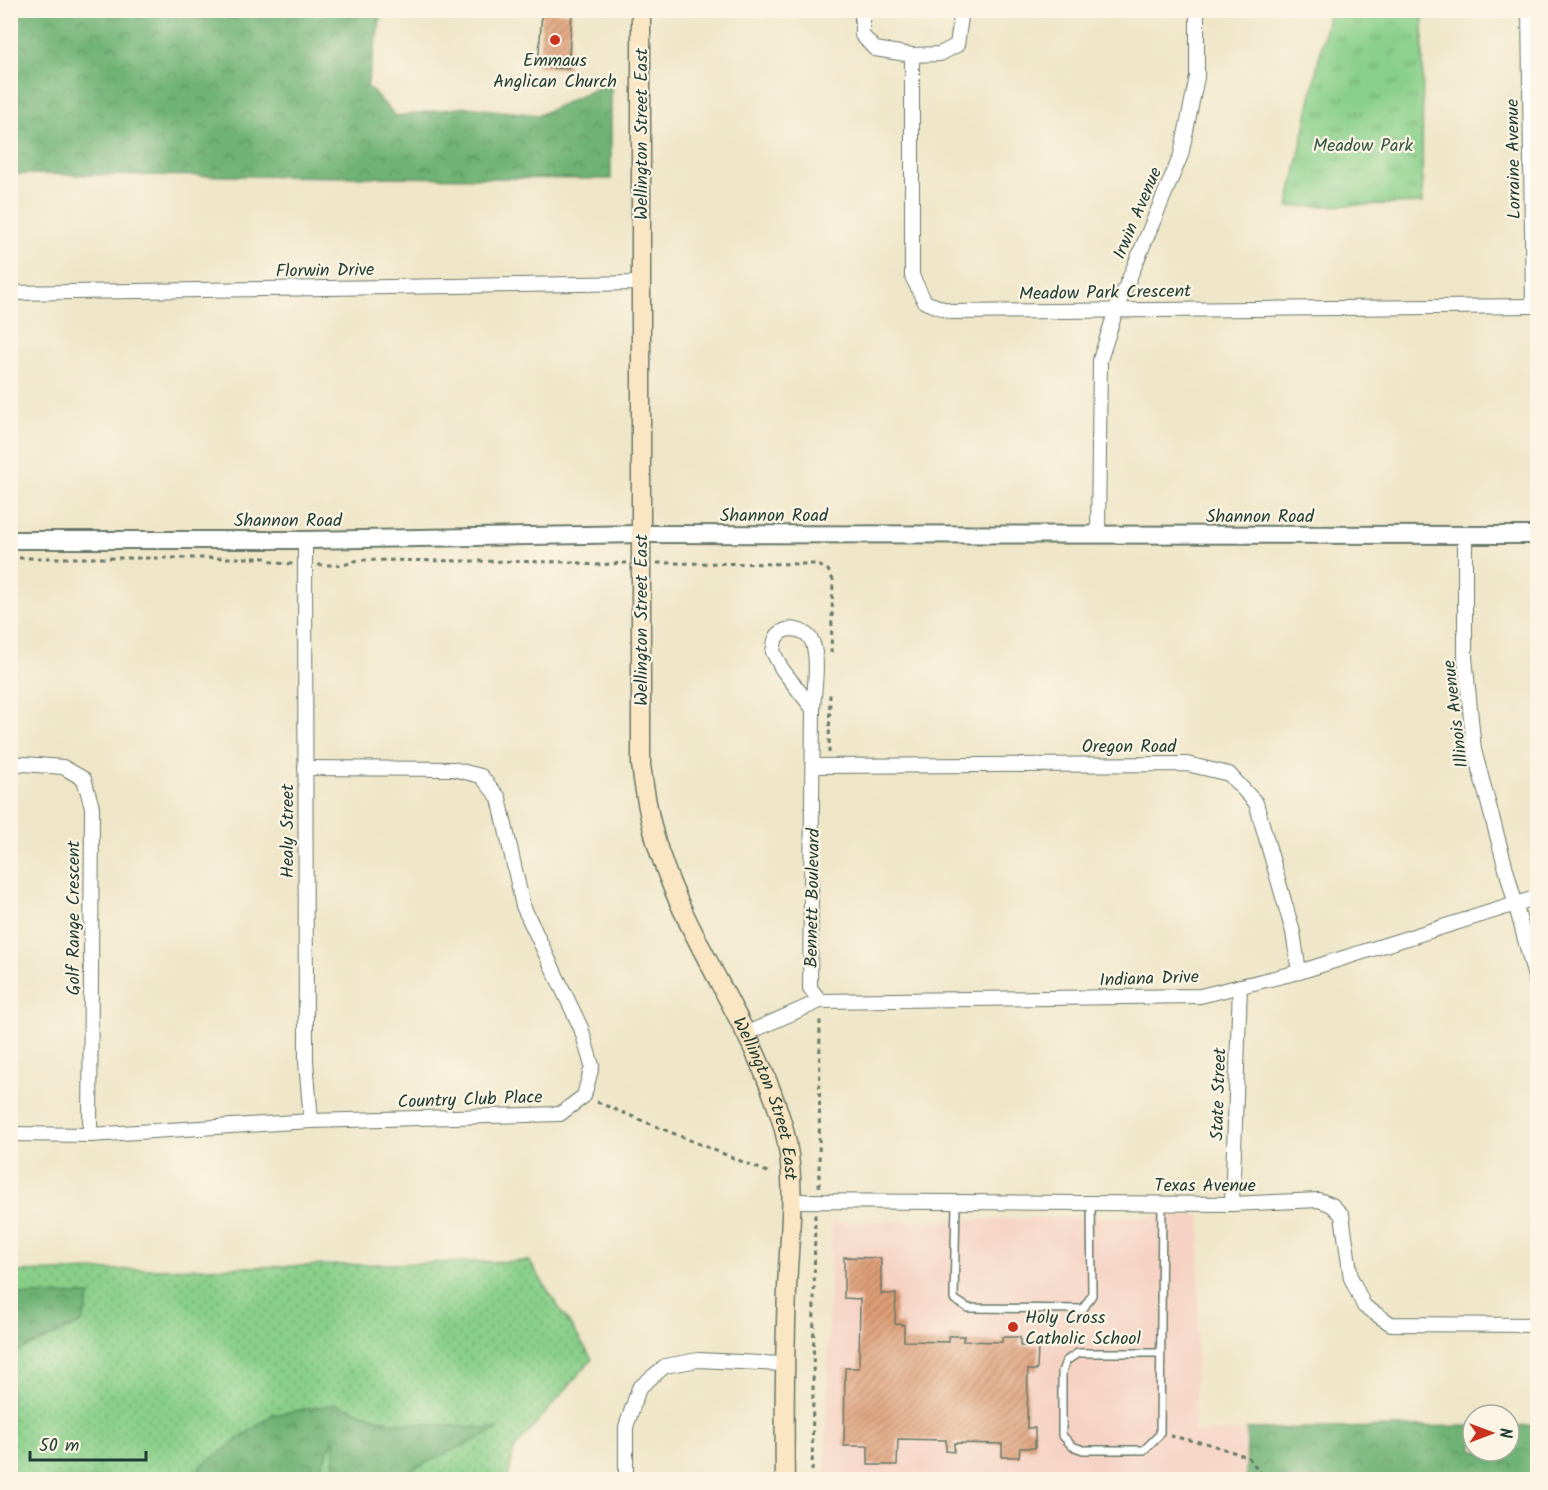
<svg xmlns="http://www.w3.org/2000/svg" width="1548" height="1490" font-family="Kalam,sans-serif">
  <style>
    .built { fill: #f5d2c3 }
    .grass { fill: url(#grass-dots); stroke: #54865e; stroke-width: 1.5 }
    .forest { fill: url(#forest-crowns); stroke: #467854; stroke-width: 1.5 }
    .park { fill: url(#park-tufts); stroke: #54865e; stroke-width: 1.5 }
    .building { fill: url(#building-hatch) }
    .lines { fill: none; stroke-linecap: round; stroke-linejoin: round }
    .service-casing { stroke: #687868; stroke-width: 10 }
    .minor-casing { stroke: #687868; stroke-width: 16 }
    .tertiary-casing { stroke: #687868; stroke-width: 20 }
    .secondary-casing { stroke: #687868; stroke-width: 21 }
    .path { stroke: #687868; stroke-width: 3; stroke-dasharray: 4.5 4.5; stroke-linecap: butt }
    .service { stroke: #fff; stroke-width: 7 }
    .minor { stroke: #fff; stroke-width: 14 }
    .tertiary { stroke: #fff; stroke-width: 16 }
    .secondary { stroke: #fbe6c3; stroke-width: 18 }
    .poi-dot { fill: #c8321e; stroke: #fcf5e5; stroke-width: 2 }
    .labels { text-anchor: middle; stroke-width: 4.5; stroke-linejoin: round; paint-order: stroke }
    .poi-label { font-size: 18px; fill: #1f3d34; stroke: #fcf5e5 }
    .street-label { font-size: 18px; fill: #1f3d34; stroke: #fcf5e5 }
    .park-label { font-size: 18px; fill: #345a45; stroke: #fcf5e5 }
  </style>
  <defs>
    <pattern id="grass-dots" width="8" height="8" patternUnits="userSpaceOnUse" patternTransform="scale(1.5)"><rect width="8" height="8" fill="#88cf89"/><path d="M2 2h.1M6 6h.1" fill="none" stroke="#6fa971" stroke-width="1.8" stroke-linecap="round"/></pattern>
    <pattern id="forest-crowns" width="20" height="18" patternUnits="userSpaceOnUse" patternTransform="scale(1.5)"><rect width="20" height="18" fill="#6eb275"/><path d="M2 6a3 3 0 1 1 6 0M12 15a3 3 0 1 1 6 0" fill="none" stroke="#5a9261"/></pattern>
    <pattern id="park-tufts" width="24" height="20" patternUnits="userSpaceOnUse" patternTransform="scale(1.5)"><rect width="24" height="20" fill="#88cf89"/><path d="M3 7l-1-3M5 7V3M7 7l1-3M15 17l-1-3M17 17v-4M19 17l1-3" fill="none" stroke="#6fa971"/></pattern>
    <pattern id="building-hatch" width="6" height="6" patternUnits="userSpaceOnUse" patternTransform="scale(1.5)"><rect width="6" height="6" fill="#de9e77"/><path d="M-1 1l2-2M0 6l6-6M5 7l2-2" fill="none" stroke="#b38262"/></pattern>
  </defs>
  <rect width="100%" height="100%" fill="#fcf5e5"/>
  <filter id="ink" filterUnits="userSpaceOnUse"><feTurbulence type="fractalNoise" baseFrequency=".0167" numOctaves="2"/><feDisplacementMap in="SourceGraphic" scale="12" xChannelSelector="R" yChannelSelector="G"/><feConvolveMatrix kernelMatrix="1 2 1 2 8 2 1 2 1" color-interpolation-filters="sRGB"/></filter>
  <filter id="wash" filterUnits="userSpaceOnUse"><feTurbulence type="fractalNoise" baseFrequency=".008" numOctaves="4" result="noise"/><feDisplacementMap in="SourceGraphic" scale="24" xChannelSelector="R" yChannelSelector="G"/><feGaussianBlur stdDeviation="1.35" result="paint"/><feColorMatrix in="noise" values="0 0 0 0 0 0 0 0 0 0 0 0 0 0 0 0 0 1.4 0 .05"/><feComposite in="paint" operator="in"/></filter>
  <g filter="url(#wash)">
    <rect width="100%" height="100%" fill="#efe6c8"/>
    <path class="built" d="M1201,1215L1194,1432L1245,1431L1243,1479L825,1480L831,1223Z"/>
    <path class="grass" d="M529,1261L592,1359L514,1449L508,1479H11L10,1272Z"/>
    <g class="forest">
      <path d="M11,10L382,11L367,86L396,116L466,107L539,115L611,82V179L11,174Z"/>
      <path d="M11,1295H90L82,1323L11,1354Z"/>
      <path d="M337,1404L389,1422L499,1429L391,1479H335L334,1439L315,1479H192L201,1466L272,1415Z"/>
      <path d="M1537,1425V1479H1246L1247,1429L1473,1426V1451H1509V1426Z"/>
    </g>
    <path class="park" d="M1329,11H1423L1422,203L1288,207Z"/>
    <g id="blocks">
      <g class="building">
        <path d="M542,11L572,13L568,69L538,67Z"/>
        <path d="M844,1257L881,1258V1294H896L895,1324L904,1325V1341L949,1342V1336H964L963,1341L1002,1342V1337H1020V1346H1038L1037,1370H1028L1027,1428H1035V1448H1020L1019,1457H1002V1444L954,1443V1452L946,1451V1440L898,1439L897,1465H868V1446H844L845,1368H859L860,1299L844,1298Z"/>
      </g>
    </g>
  </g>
  <g filter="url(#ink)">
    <use href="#blocks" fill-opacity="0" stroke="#687868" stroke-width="1.5"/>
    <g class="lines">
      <defs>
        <g id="service">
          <path d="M956,1202L954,1299L968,1308L1083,1309L1092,1295L1091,1203"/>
          <path d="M1160,1353H1078L1066,1361L1062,1372V1435L1072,1446L1083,1450H1144L1160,1434L1162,1203"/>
        </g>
        <g id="minor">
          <path d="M862,10V35L875,49L912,55L940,54L957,45L962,10"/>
          <path d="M1529,10L1533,306"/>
          <path d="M912,55V276L925,302L952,312L1538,306"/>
          <path d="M10,293L641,283"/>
          <path d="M1098,535L1100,360L1116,310L1181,155L1197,77V10"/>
          <path d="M1465,536V657L1474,750L1538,988"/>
          <path d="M305,540L306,1061L311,1121"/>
          <path d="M813,709C814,689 819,663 813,644C809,629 784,623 776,638C774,642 774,648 773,652L782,669L813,709L810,988L820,1001"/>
          <path d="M10,763L63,767L84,779L92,807L90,1135"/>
          <path d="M814,766L1187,764L1229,774L1256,803L1293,932L1299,972"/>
          <path d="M745,1034L820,1001L1200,996L1299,972L1538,897"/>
          <path d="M10,1134L90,1135L311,1121L560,1114L584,1096L592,1066L581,1028L523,906L499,798L481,776L453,769L305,768"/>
          <path d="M791,1201L1232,1204L1319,1200L1332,1205L1342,1215L1351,1278L1364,1306L1391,1324L1538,1325"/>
          <path d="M1232,1204L1240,986"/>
          <path d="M626,1480V1427L639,1388L665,1366L698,1360L784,1364"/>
        </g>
        <path id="tertiary" d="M10,540H305L641,534L1538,535"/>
        <g id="secondary">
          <path id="s1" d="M641,10V765C645,795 650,825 660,854C691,948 756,1030 783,1126C798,1178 789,1236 787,1289C785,1352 784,1416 785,1480"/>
        </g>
      </defs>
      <use href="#service" class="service-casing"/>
      <use href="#minor" class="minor-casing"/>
      <use href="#tertiary" class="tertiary-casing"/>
      <use href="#secondary" class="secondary-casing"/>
      <g class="path">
        <path d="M10,558H266L276,563L293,564"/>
        <path d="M657,563L816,564L828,570L833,580L831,657"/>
        <path d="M318,565H344L358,560L577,562C595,568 608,563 627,563"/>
        <path d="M829,753L830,694"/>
        <path d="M597,1102L770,1173"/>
        <path d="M819,1187L820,1017"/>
        <path d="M1170,1436L1209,1444L1248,1457L1266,1480"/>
        <path d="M812,1480L815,1214"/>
      </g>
      <use href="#service" class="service"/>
      <use href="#minor" class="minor"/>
      <use href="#tertiary" class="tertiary"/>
      <use href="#secondary" class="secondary"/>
    </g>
  </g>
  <g class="poi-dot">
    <circle cx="555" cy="40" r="6"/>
    <circle cx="1013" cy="1327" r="6"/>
  </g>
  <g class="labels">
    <g class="poi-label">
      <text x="555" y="66">Emmaus<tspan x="555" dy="21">Anglican Church</tspan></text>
      <text x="1025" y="1323" text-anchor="start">Holy Cross<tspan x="1025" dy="21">Catholic School</tspan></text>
    </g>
    <g class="street-label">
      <text transform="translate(641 134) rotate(-90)" y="6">Wellington Street East</text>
      <text transform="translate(1513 159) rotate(-91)" y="6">Lorraine Avenue</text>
      <text transform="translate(1137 213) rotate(-67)" y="6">Irwin Avenue</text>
      <text transform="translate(325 270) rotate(-1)" y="6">Florwin Drive</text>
      <text transform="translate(1105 292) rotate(-1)" y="6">Meadow Park Crescent</text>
      <text x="774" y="521">Shannon Road</text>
      <text x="1260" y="522">Shannon Road</text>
      <text x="288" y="526">Shannon Road</text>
      <text transform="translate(641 620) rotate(-90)" y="6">Wellington Street East</text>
      <text transform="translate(1455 714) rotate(-97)" y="6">Illinois Avenue</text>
      <text x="1129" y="752">Oregon Road</text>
      <text transform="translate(287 831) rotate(-90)" y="6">Healy Street</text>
      <text transform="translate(812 898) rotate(-89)" y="6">Bennett Boulevard</text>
      <text transform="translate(73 918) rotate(-90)" y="6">Golf Range Crescent</text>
      <text transform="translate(1149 978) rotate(-2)" y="6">Indiana Drive</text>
      <text transform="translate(1218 1094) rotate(-88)" y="6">State Street</text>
      <text transform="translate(470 1099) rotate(-2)" y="6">Country Club Place</text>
      <text dy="6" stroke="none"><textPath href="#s1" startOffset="1114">Wellington Street East</textPath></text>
      <text x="1205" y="1191">Texas Avenue</text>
    </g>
    <g class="park-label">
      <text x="1363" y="151">Meadow Park</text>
    </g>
  </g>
  <rect width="1548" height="1490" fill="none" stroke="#fcf5e5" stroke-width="36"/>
  <g transform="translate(1491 1433) rotate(90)"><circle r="28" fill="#fcf5e5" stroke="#a4ab9e" stroke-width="1.5"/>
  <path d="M0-4.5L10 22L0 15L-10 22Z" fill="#c8321e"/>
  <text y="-9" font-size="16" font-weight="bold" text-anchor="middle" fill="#1f3d34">N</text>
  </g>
  <path d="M30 1451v9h116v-9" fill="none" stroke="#1f3d34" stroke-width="3"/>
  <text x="39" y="1451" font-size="18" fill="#1f3d34" stroke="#fcf5e5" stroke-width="4.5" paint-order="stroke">50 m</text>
</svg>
